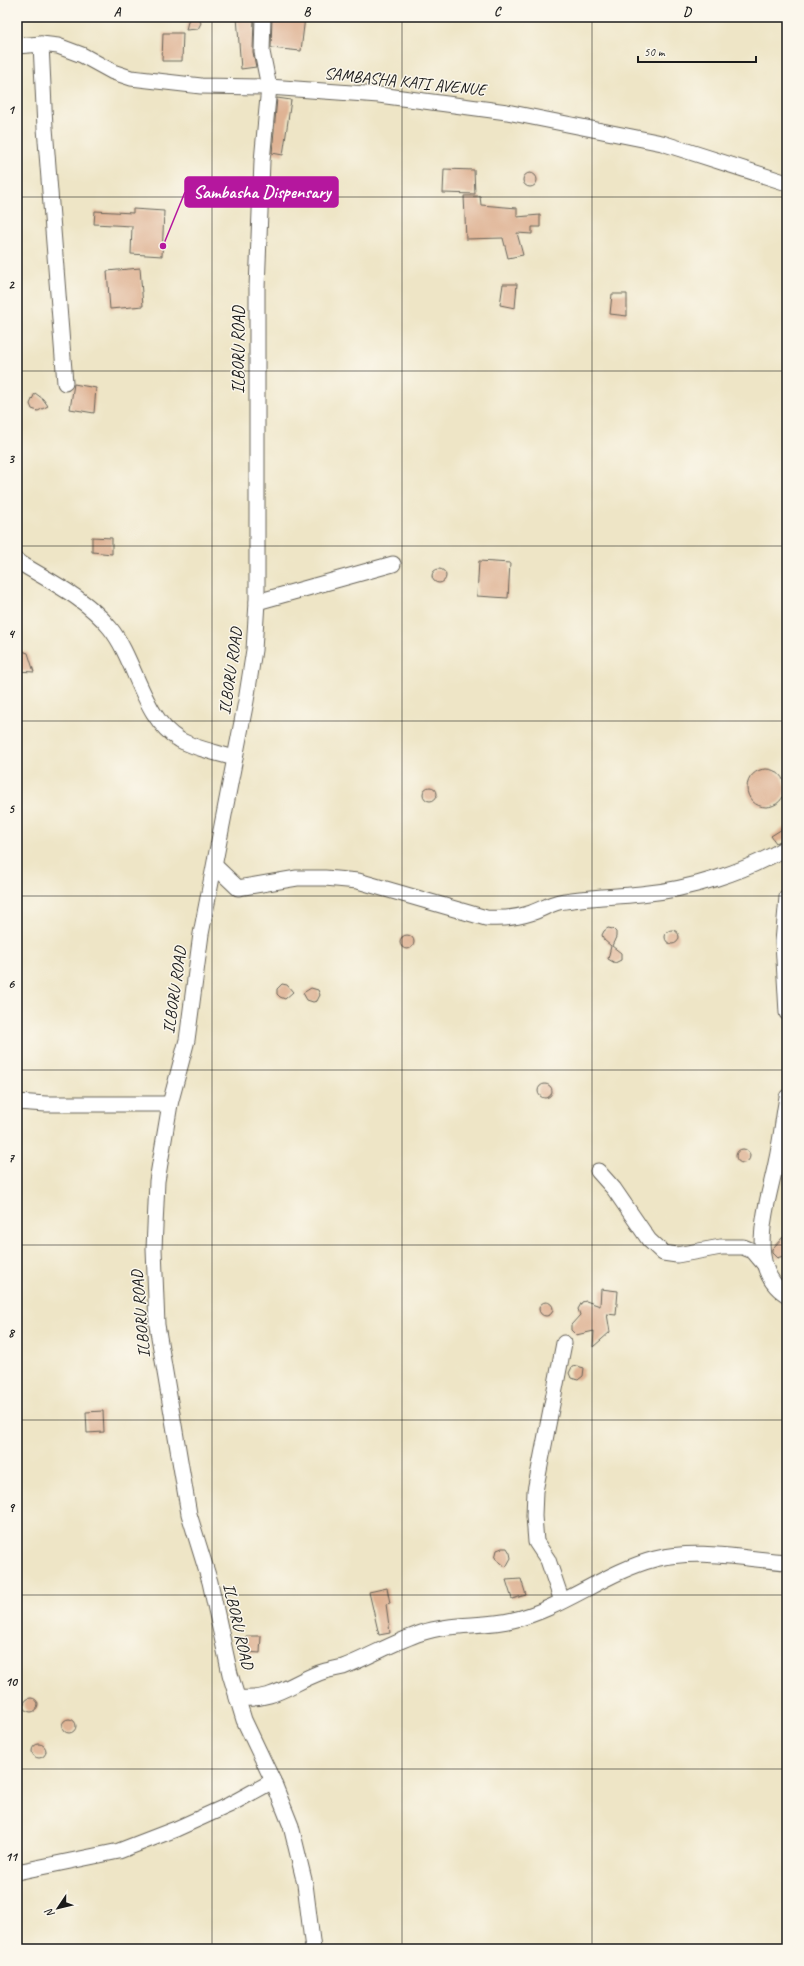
<svg xmlns="http://www.w3.org/2000/svg" width="804" height="1966" font-family="Caveat,sans-serif">
  <style>
    .building { fill: #dfb394 }
    .lines { fill: none; stroke-linecap: round; stroke-linejoin: round }
    .street-casing { stroke: #666258; stroke-width: 17 }
    .street { stroke: #fff; stroke-width: 15 }
    .grid { fill: none; stroke: #1c1c1c; stroke-width: 1; stroke-opacity: 0.55 }
    .labels { text-anchor: middle; stroke-width: 3; stroke-linejoin: round; paint-order: stroke }
    .street-label { font-size: 17px; fill: #1c1c1c; stroke: #fbf7ec }
    .leader { fill: none; stroke: #b5179e; stroke-width: 1.5 }
    .callout-dot { fill: #b5179e; stroke: #fbf7ec; stroke-width: 1.5 }
    .callout { fill: #b5179e; stroke: #b5179e; stroke-width: 1.5 }
    .callout-label { font-size: 18px; text-anchor: middle; font-weight: bold; fill: #fff }
    .neatline { fill: none; stroke: #1c1c1c; stroke-width: 1.5 }
    .grid-label { font-size: 13px; text-anchor: middle; font-weight: bold; fill: #1c1c1c }
  </style>
  <rect width="100%" height="100%" fill="#fbf7ec"/>
  <filter id="ink" filterUnits="userSpaceOnUse"><feTurbulence type="fractalNoise" baseFrequency=".025" numOctaves="2"/><feDisplacementMap in="SourceGraphic" scale="8" xChannelSelector="R" yChannelSelector="G"/><feConvolveMatrix kernelMatrix="1 2 1 2 8 2 1 2 1" color-interpolation-filters="sRGB"/></filter>
  <filter id="wash" filterUnits="userSpaceOnUse"><feTurbulence type="fractalNoise" baseFrequency=".012" numOctaves="4" result="noise"/><feDisplacementMap in="SourceGraphic" scale="16" xChannelSelector="R" yChannelSelector="G"/><feGaussianBlur stdDeviation="0.9" result="paint"/><feColorMatrix in="noise" values="0 0 0 0 0 0 0 0 0 0 0 0 0 0 0 0 0 1.4 0 .05"/><feComposite in="paint" operator="in"/></filter>
  <g filter="url(#wash)">
    <rect width="100%" height="100%" fill="#eee5c6"/>
    <g id="blocks">
      <g class="building">
        <path d="M189,17H198L201,23L198,29L186,30Z"/>
        <path d="M237,17H254L253,52L256,67L241,69Z"/>
        <path d="M272,17H305L301,51L271,48Z"/>
        <path d="M163,33H183L182,61H162Z"/>
        <path d="M277,98L291,100L283,155L272,153Z"/>
        <path d="M444,169L474,170L475,194L443,193Z"/>
        <circle cx="530" cy="180" r="7"/>
        <path d="M464,196H480L481,205L517,208V217L540,215V227H532V234L517,233L523,255L508,258L503,238L466,239Z"/>
        <path d="M133,209L164,211L162,256L131,254L132,226L94,224L95,211L133,213Z"/>
        <path d="M140,268L143,306L110,309L107,271Z"/>
        <path d="M503,284H517L515,308L500,305Z"/>
        <path d="M612,294H627V316L610,314Z"/>
        <path d="M74,384L96,388L94,413L70,409Z"/>
        <path d="M35,393L43,399L48,406L38,411L32,409L30,404Z"/>
        <path d="M92,537L112,538V554L92,552Z"/>
        <path d="M479,561L510,563L508,598L477,596Z"/>
        <circle cx="439" cy="576" r="7"/>
        <path d="M17,649L28,653L34,672L17,671Z"/>
        <circle cx="766" cy="788" r="19"/>
        <circle cx="430" cy="794" r="7"/>
        <path d="M787,826V838L776,843L771,836Z"/>
        <path d="M608,928L613,929L616,932V937L612,946L621,953V960L615,963L608,959L611,946L604,940L602,935L604,931Z"/>
        <circle cx="672" cy="937" r="7"/>
        <circle cx="407" cy="942" r="7"/>
        <path d="M282,984L287,985L293,992L285,999L280,997L277,994V989Z"/>
        <path d="M311,988L318,990L320,995L317,1001L313,1002L307,1000L303,993Z"/>
        <circle cx="545" cy="1091" r="7"/>
        <circle cx="743" cy="1156" r="7"/>
        <path d="M783,1237L786,1253L783,1256L777,1258L772,1253V1249Z"/>
        <path d="M601,1289L618,1291L616,1315L607,1314L610,1332L593,1347L594,1331L576,1335L571,1330V1325L580,1315L578,1309L582,1302L586,1301L600,1306Z"/>
        <circle cx="546" cy="1309" r="7"/>
        <path d="M577,1366L584,1368L583,1376L578,1380L571,1378L569,1373L572,1367Z"/>
        <path d="M103,1411L104,1432L87,1433L86,1412Z"/>
        <path d="M502,1548H507L510,1553L511,1558L506,1567L495,1558L497,1550Z"/>
        <path d="M521,1579L526,1595L512,1599L506,1580Z"/>
        <path d="M387,1588L390,1603L386,1604L390,1633L379,1635L369,1592Z"/>
        <path d="M246,1636H261L260,1653L246,1652Z"/>
        <circle cx="31" cy="1705" r="7"/>
        <circle cx="69" cy="1726" r="7"/>
        <circle cx="39" cy="1751" r="7"/>
      </g>
    </g>
  </g>
  <g filter="url(#ink)">
    <use href="#blocks" fill-opacity="0" stroke="#666258" stroke-width="1"/>
    <g class="lines">
      <defs>
        <g id="street">
          <path d="M263,17L262,52L269,87L262,161L257,288V602L254,650L246,701L201,934L187,1040L170,1104L157,1181L154,1249L157,1325L189,1514L210,1582L230,1674L244,1720L273,1781L291,1826L305,1884L313,1949"/>
          <path d="M41,44L45,128L65,383"/>
          <path d="M17,46L41,44L58,46L82,55L113,72L131,78L201,86L269,87L379,95L507,112L662,143L787,183"/>
          <path d="M17,561C49,581 86,598 110,628C136,660 143,719 180,740C197,749 217,753 235,758"/>
          <path d="M257,602L393,564"/>
          <path d="M215,866L238,888L297,878H325L358,881L486,918C501,919 516,918 531,913C540,910 550,904 559,902C586,897 613,897 641,894C688,890 746,872 787,847"/>
          <path d="M787,897L783,942L787,1013"/>
          <path d="M787,1097C783,1119 781,1141 776,1163C768,1203 744,1269 787,1295"/>
          <path d="M17,1102L46,1104H170"/>
          <path d="M598,1171L614,1189L649,1240L663,1253L677,1255L721,1247H743L753,1251L764,1264"/>
          <path d="M562,1601L548,1560L536,1542L534,1516L535,1491L564,1343"/>
          <path d="M237,1698C274,1701 288,1685 319,1673C327,1670 335,1669 343,1667C369,1657 394,1642 421,1633C450,1623 483,1627 513,1620C562,1609 605,1572 655,1559C698,1548 743,1559 787,1562"/>
          <path d="M17,1872L119,1851L176,1829L229,1805L273,1781"/>
        </g>
      </defs>
      <use href="#street" class="street-casing"/>
      <use href="#street" class="street"/>
    </g>
  </g>
  <path class="grid" d="M212,17V1949M402,17V1949M592,17V1949M17,197H787M17,371H787M17,546H787M17,721H787M17,896H787M17,1070H787M17,1245H787M17,1420H787M17,1595H787M17,1769H787"/>
  <g class="labels">
    <g class="street-label">
      <text transform="translate(405 81) rotate(6)" y="6">SAMBASHA KATI AVENUE</text>
      <text transform="translate(238 350) rotate(-90)" y="6">ILBORU ROAD</text>
      <text transform="translate(230 671) rotate(-82)" y="6">ILBORU ROAD</text>
      <text transform="translate(174 990) rotate(-82)" y="6">ILBORU ROAD</text>
      <text transform="translate(140 1314) rotate(-95)" y="6">ILBORU ROAD</text>
      <text transform="translate(239 1626) rotate(77)" y="6">ILBORU ROAD</text>
    </g>
  </g>
  <path class="leader" d="M163 246L185 192"/>
  <circle class="callout-dot" cx="163" cy="246" r="4"/>
  <rect class="callout" x="185" y="177" width="153" height="30" rx="4"/>
  <g class="callout-label">
    <text x="262" y="198">Sambasha Dispensary</text>
  </g>
  <rect width="804" height="1966" fill="none" stroke="#fbf7ec" stroke-width="44"/>
  <g transform="translate(58 1908) rotate(235)" stroke="#fbf7ec" stroke-width="3" paint-order="stroke">
  <path d="M0-3L7 15L0 10L-7 15Z" fill="#1c1c1c"/>
  <text y="-6" font-size="11" font-weight="bold" text-anchor="middle" fill="#1c1c1c">N</text>
  </g>
  <path d="M638 56v6h118v-6" fill="none" stroke="#1c1c1c" stroke-width="2"/>
  <text x="644" y="56" font-size="12" fill="#1c1c1c" stroke="#fbf7ec" stroke-width="3" paint-order="stroke">50 m</text>
  <rect x="22" y="22" width="760" height="1922" class="neatline"/>
  <g class="grid-label">
    <text x="117" y="16">A</text>
    <text x="307" y="16">B</text>
    <text x="497" y="16">C</text>
    <text x="687" y="16">D</text>
    <text x="11" y="114">1</text>
    <text x="11" y="289">2</text>
    <text x="11" y="463">3</text>
    <text x="11" y="638">4</text>
    <text x="11" y="813">5</text>
    <text x="11" y="988">6</text>
    <text x="11" y="1162">7</text>
    <text x="11" y="1337">8</text>
    <text x="11" y="1512">9</text>
    <text x="11" y="1686">10</text>
    <text x="11" y="1861">11</text>
  </g>
</svg>
